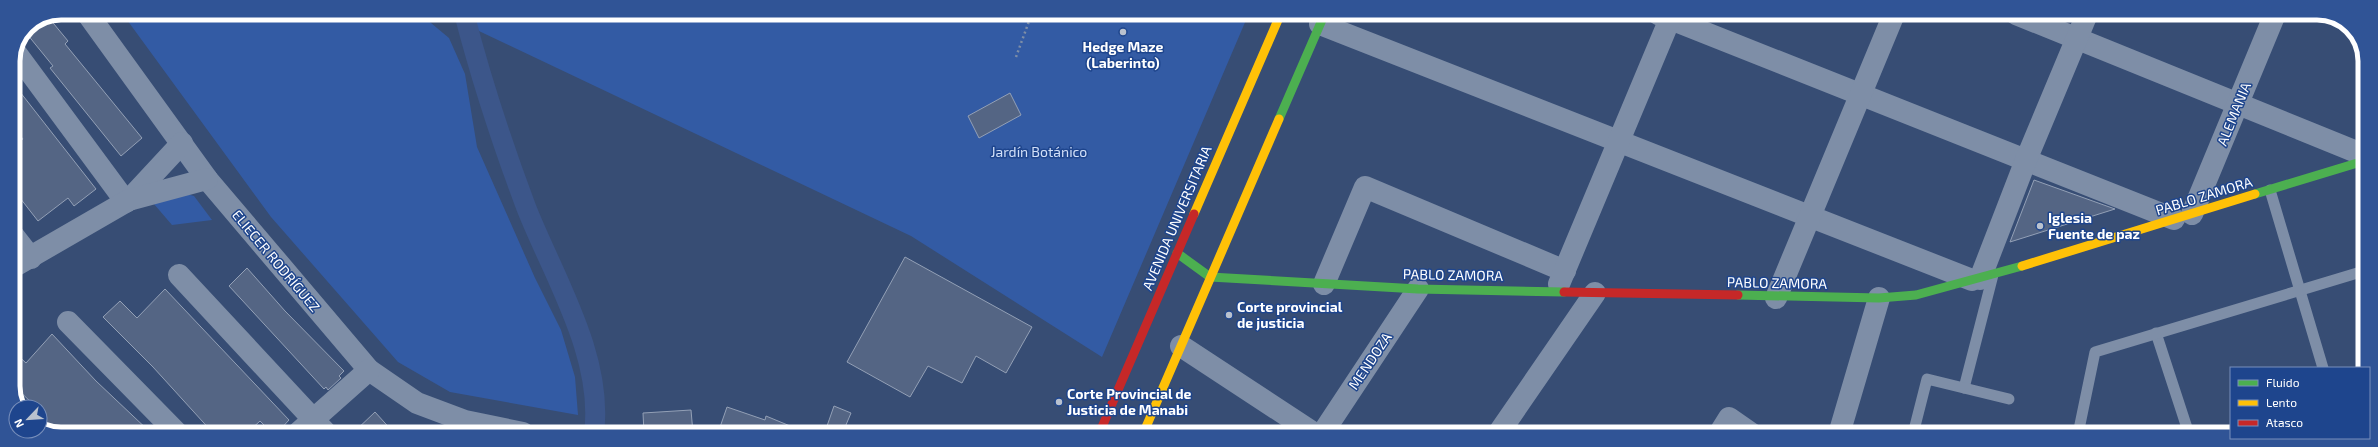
<svg xmlns="http://www.w3.org/2000/svg" width="2378" height="447" font-family="'Exo 2',sans-serif">
  <style>
    .green { fill: #335ba4 }
    .lines { fill: none; stroke-linecap: round; stroke-linejoin: round }
    .canal { stroke: #3c568a; stroke-width: 20 }
    .building { fill: #546584; stroke: #93a0b6 }
    .path { stroke: #7e8ea7; stroke-width: 2.5; stroke-dasharray: 2 3; stroke-linecap: butt }
    .lane { stroke: #7e8ea7; stroke-width: 11 }
    .street { stroke: #7e8ea7; stroke-width: 22 }
    .fast { stroke: #4caf50; stroke-width: 9 }
    .slow { stroke: #ffc107; stroke-width: 9 }
    .jam { stroke: #c62828; stroke-width: 9 }
    .poi-dot { fill: #b9c1ce; stroke: #1e458d; stroke-width: 1.5 }
    .labels { text-anchor: middle; stroke-width: 3; stroke-linejoin: round; paint-order: stroke }
    .poi-label { font-size: 14px; font-weight: bold; fill: #fff; stroke: #1e458d; text-anchor: start }
    .street-label { font-size: 14px; fill: #fff; stroke: #1e458d }
    .park-label { font-size: 14px; fill: #d2e0f9; stroke: #1e458d }
    .rim { fill: none; stroke: #fff; stroke-width: 5 }
  </style>
  <rect width="100%" height="100%" fill="#374d74"/>
  <g class="green">
    <path d="M122,13H397L404,17L425,18L449,38L465,74L477,147L535,278L561,330L575,377L578,415L450,392L398,362L271,217Z"/>
    <path d="M441,13H1249L1102,357L911,236Z"/>
    <path d="M183,193L194,196L212,220L172,225L154,204Z"/>
  </g>
  <g class="lines">
    <path class="canal" d="M464,13C481,79 502,143 526,207C553,276 604,356 594,433"/>
  </g>
  <g class="building">
    <path d="M49,18L68,41L65,44L142,138L121,156L50,68L53,66L27,34Z"/>
    <path d="M13,83L96,189L74,206L68,198L38,221L13,189V147L23,139L13,127Z"/>
    <path d="M1010,93L1021,115L979,138L968,116Z"/>
    <path d="M2034,180L2115,209L2010,242Z"/>
    <path d="M905,257L1032,327L1006,373L976,356L962,383L928,366L910,397L847,362Z"/>
    <path d="M247,268L285,311L344,371L339,376L341,378L328,390L326,387L324,389L229,286Z"/>
    <path d="M165,289L289,420L277,433H272L260,421L247,433H213L153,367L103,317L120,301L137,318Z"/>
    <path d="M52,334L96,381L151,433H56L40,415V407H32L34,405L13,385V351L26,363Z"/>
    <path d="M834,406L851,413L843,432L827,426Z"/>
    <path d="M727,407L765,420L766,416L807,433H729L719,430Z"/>
    <path d="M691,410L693,433H644L643,413Z"/>
    <path d="M375,412L394,433H353Z"/>
  </g>
  <g class="lines">
    <path class="path" d="M1016,57L1032,13"/>
    <g class="lane">
      <path d="M2270,190L2323,368"/>
      <path d="M2156,333L2189,434"/>
      <path d="M1964,388L1993,275"/>
      <path d="M1913,434L1927,379L2009,399"/>
      <path d="M2078,434L2095,352L2364,271"/>
    </g>
    <g class="street">
      <path d="M87,13L207,179L369,370L417,403L465,421L523,433"/>
      <path d="M1658,14L2174,219"/>
      <path d="M2016,14L2364,155"/>
      <path d="M1320,24L1972,280"/>
      <path d="M16,53L126,202"/>
      <path d="M129,200L182,143"/>
      <path d="M2192,214L2275,14"/>
      <path d="M13,235L31,258"/>
      <path d="M13,267L129,200L207,179"/>
      <path d="M179,275L326,433"/>
      <path d="M1980,279L2026,160L2087,14"/>
      <path d="M1324,284L1365,187L1565,271"/>
      <path d="M1559,284L1672,14"/>
      <path d="M1776,298L1894,14"/>
      <path d="M68,322L177,433"/>
      <path d="M1181,346L1315,434"/>
      <path d="M298,433L369,370"/>
      <path d="M1322,434L1418,289"/>
      <path d="M1498,434L1595,293"/>
      <path d="M1719,434L1729,418L1752,434"/>
      <path d="M1839,434L1879,298"/>
    </g>
    <g class="fast">
      <path d="M1279,119L1325,13"/>
      <path d="M2255,194L2364,161"/>
      <path d="M1177,253L1210,277L1418,289L1564,292"/>
      <path d="M1738,295L1879,298L1916,295L2022,266"/>
    </g>
    <g class="slow">
      <path d="M1194,214L1281,13"/>
      <path d="M2022,266L2255,194"/>
      <path d="M1143,434L1279,119"/>
    </g>
    <g class="jam">
      <path d="M1564,292L1738,295"/>
      <path d="M1099,434L1194,214"/>
    </g>
  </g>
  <g class="poi-dot">
    <circle cx="1123" cy="32" r="4"/>
    <circle cx="2040" cy="226" r="4"/>
    <circle cx="1229" cy="315" r="4"/>
    <circle cx="1059" cy="402" r="4"/>
  </g>
  <g class="labels">
    <g class="poi-label">
      <text x="1123" y="52" text-anchor="middle">Hedge Maze<tspan x="1123" dy="16">(Laberinto)</tspan></text>
      <text x="2048" y="223">Iglesia<tspan x="2048" dy="16">Fuente de paz</tspan></text>
      <text x="1237" y="312">Corte provincial<tspan x="1237" dy="16">de justicia</tspan></text>
      <text x="1067" y="399">Corte Provincial de<tspan x="1067" dy="16">Justicia de Manabi</tspan></text>
    </g>
    <g class="street-label">
      <text transform="translate(2234 114) rotate(-68)" y="5">ALEMANIA</text>
      <text transform="translate(2204 196) rotate(-17)" y="5">PABLO ZAMORA</text>
      <text transform="translate(1177 218) rotate(-67)" y="5">AVENIDA UNIVERSITARIA</text>
      <text transform="translate(276 261) rotate(50)" y="5">ELIECER RODRÍGUEZ</text>
      <text transform="translate(1453 275) rotate(1)" y="5">PABLO ZAMORA</text>
      <text transform="translate(1777 283) rotate(1)" y="5">PABLO ZAMORA</text>
      <text transform="translate(1370 361) rotate(-56)" y="5">MENDOZA</text>
    </g>
    <g class="park-label">
      <text x="1039" y="157">Jardín Botánico</text>
    </g>
  </g>
  <path d="M0 0H2378V447H0ZM61 20H2317A41 41 0 0 1 2358 61V386A41 41 0 0 1 2317 427H61A41 41 0 0 1 20 386V61A41 41 0 0 1 61 20Z" fill="#305496" fill-rule="evenodd"/>
  <path class="rim" d="M61 20H2317A41 41 0 0 1 2358 61V386A41 41 0 0 1 2317 427H61A41 41 0 0 1 20 386V61A41 41 0 0 1 61 20Z"/>
  <rect x="2230" y="367" width="140" height="72" fill="#1e458d" stroke="#788fbb"/>
  <rect x="2238" y="380" width="20" height="6" fill="#4caf50" stroke="#788fbb"/>
  <text x="2266" y="387" font-size="12" fill="#ffffff">Fluido</text>
  <rect x="2238" y="400" width="20" height="6" fill="#ffc107" stroke="#788fbb"/>
  <text x="2266" y="407" font-size="12" fill="#ffffff">Lento</text>
  <rect x="2238" y="420" width="20" height="6" fill="#c62828" stroke="#788fbb"/>
  <text x="2266" y="427" font-size="12" fill="#ffffff">Atasco</text>
  <g transform="translate(28 419) rotate(245)"><circle r="19" fill="#1e458d" stroke="#788fbb"/>
  <path d="M0-3L7 15L0 10L-7 15Z" fill="#b9c1ce"/>
  <text y="-6" font-size="11" font-weight="bold" text-anchor="middle" fill="#ffffff">N</text>
  </g>
</svg>
